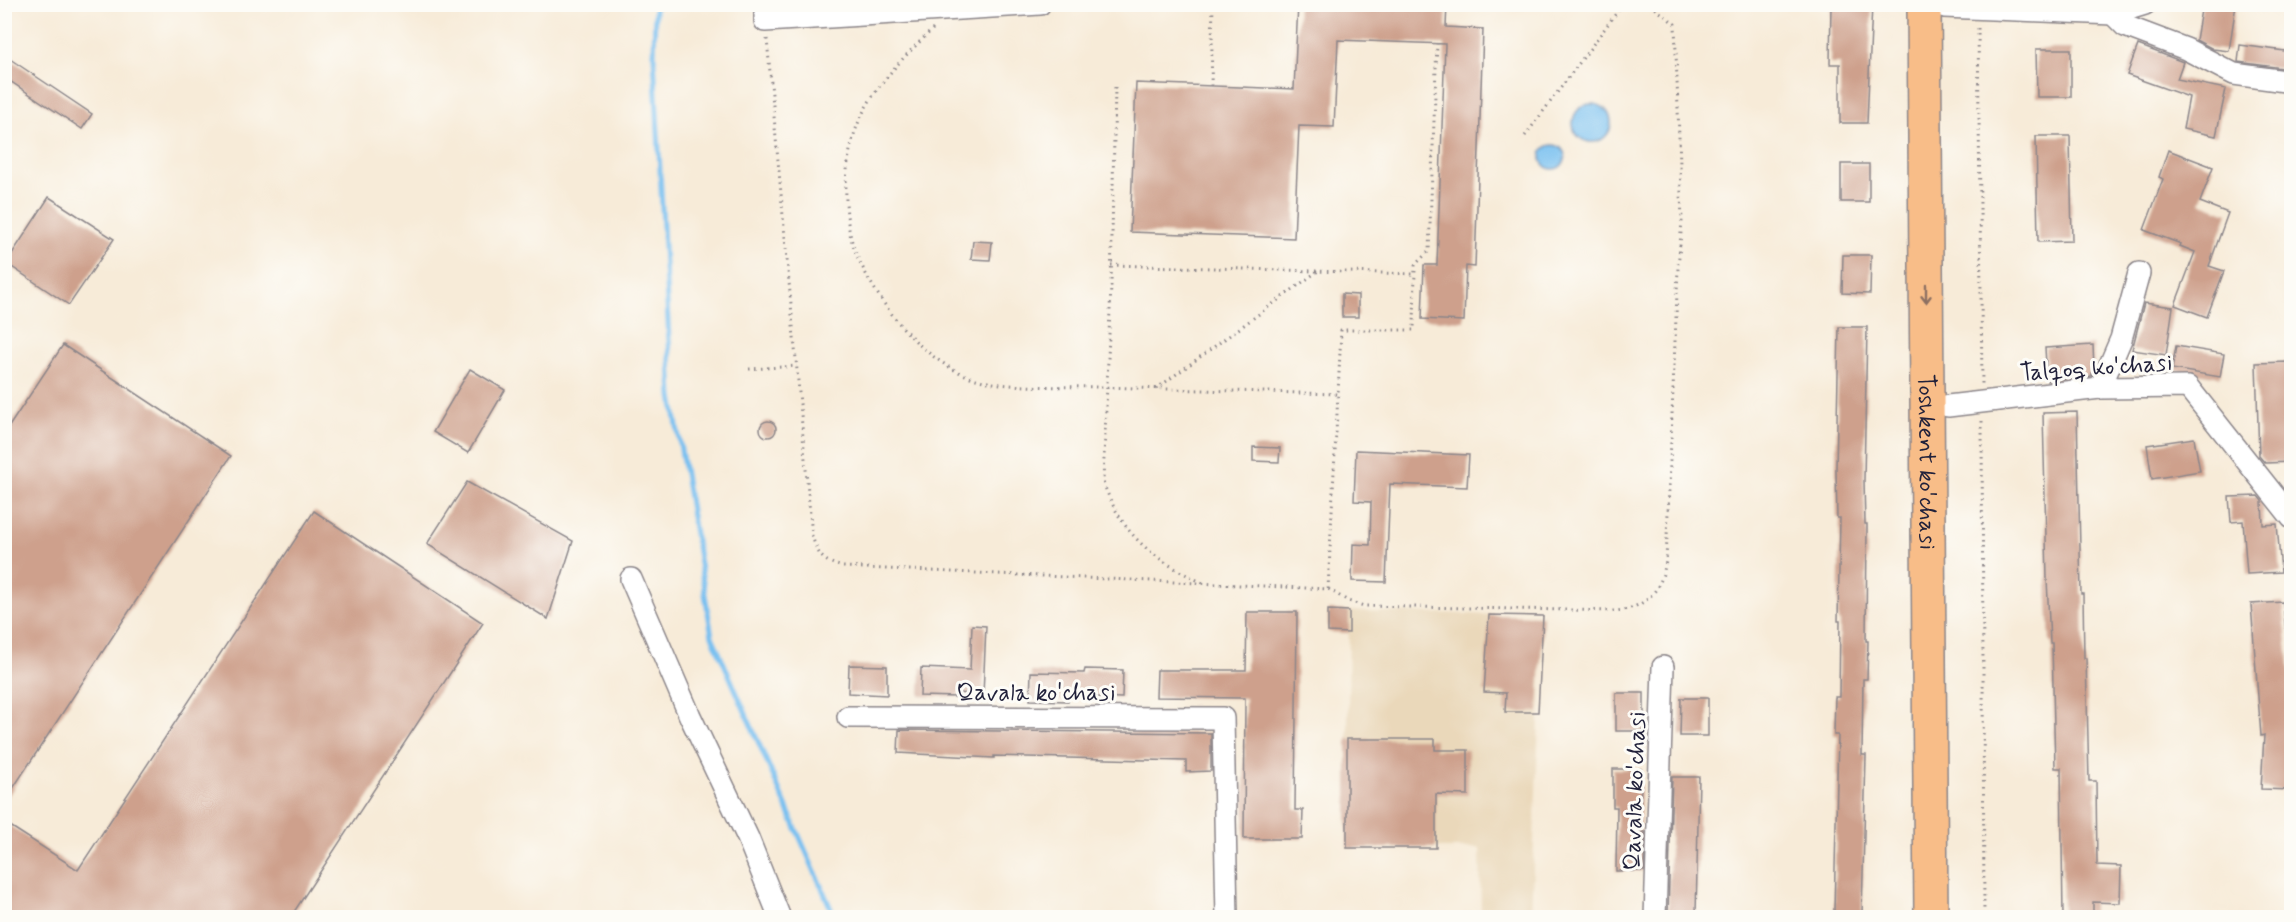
<svg xmlns="http://www.w3.org/2000/svg" width="2296" height="922" font-family="Mynerve,sans-serif">
  <style>
    .built { fill: #ead8ba }
    .water { fill: #78c0f0; stroke: #4d7196; stroke-width: 1.5 }
    .lines { fill: none; stroke-linecap: round; stroke-linejoin: round }
    .stream { stroke: #78c0f0; stroke-width: 5 }
    .building { fill: #cea08c }
    .street-casing { stroke: #8c868a; stroke-width: 24 }
    .highway-casing { stroke: #8c868a; stroke-width: 36 }
    .path { stroke: #8c868a; stroke-width: 3; stroke-dasharray: 1.5 4.5; stroke-linecap: butt }
    .street { stroke: #fff; stroke-width: 21 }
    .highway { stroke: #f8bd88; stroke-width: 33 }
    .oneway { stroke: #8d7062 }
    .labels { text-anchor: middle; stroke-width: 6; stroke-linejoin: round; paint-order: stroke }
    .street-label { font-size: 24px; fill: #22223b; stroke: #fdfcf7 }
  </style>
  <rect width="100%" height="100%" fill="#fdfcf7"/>
  <filter id="ink" filterUnits="userSpaceOnUse"><feTurbulence type="fractalNoise" baseFrequency=".0167" numOctaves="2"/><feDisplacementMap in="SourceGraphic" scale="12" xChannelSelector="R" yChannelSelector="G"/><feConvolveMatrix kernelMatrix="1 2 1 2 8 2 1 2 1" color-interpolation-filters="sRGB"/></filter>
  <filter id="wash" filterUnits="userSpaceOnUse"><feTurbulence type="fractalNoise" baseFrequency=".008" numOctaves="4" result="noise"/><feDisplacementMap in="SourceGraphic" scale="24" xChannelSelector="R" yChannelSelector="G"/><feGaussianBlur stdDeviation="1.35" result="paint"/><feColorMatrix in="noise" values="0 0 0 0 0 0 0 0 0 0 0 0 0 0 0 0 0 1.4 0 .05"/><feComposite in="paint" operator="in"/></filter>
  <g filter="url(#wash)">
    <rect width="100%" height="100%" fill="#f7ebd8"/>
    <path class="built" d="M1349,611L1543,616L1531,917H1481L1480,848H1347Z"/>
    <g class="water">
      <circle cx="1592" cy="123" r="19"/>
      <circle cx="1553" cy="157" r="12"/>
    </g>
    <g class="lines">
      <path class="stream" d="M655,4L654,57L672,396L712,636L835,918"/>
    </g>
    <g id="blocks">
      <g class="building">
        <path d="M1298,4H1447L1446,27L1483,29L1475,267L1466,266L1464,321L1422,319L1424,265H1437L1445,44L1338,40L1334,127L1299,126L1294,238L1130,232L1136,83L1294,89Z"/>
        <path d="M1831,4H1872L1867,123H1840V64H1830Z"/>
        <path d="M2202,4H2236L2229,51L2213,49L2196,40Z"/>
        <path d="M2138,45L2183,62L2177,79L2226,89L2216,136L2183,129L2189,97L2127,75Z"/>
        <path d="M2240,45L2292,52L2290,69L2238,62Z"/>
        <path d="M2036,49H2071V97H2037Z"/>
        <path d="M4,55L92,114L82,129L4,77Z"/>
        <path d="M2036,136H2070L2072,241L2038,242Z"/>
        <path d="M2168,150L2213,167L2200,202L2228,213L2209,266L2224,271L2207,317L2175,305L2195,252L2180,246L2181,244L2144,230L2163,179L2159,177Z"/>
        <rect x="1841" y="164" width="28" height="38"/>
        <path d="M49,197L114,239L69,305L6,263Z"/>
        <path d="M973,241L992,242L990,260L971,259Z"/>
        <path d="M1843,255H1871L1870,294L1842,293Z"/>
        <path d="M1342,294L1358,295V317H1342Z"/>
        <path d="M2144,303L2173,307L2166,355L2132,350Z"/>
        <path d="M1839,327H1867L1864,480L1865,524H1867L1866,641H1868L1867,679H1863L1862,755H1866L1862,913H1834L1838,735H1834L1835,697H1839L1840,621H1838L1840,518H1837L1836,470Z"/>
        <path d="M63,345L231,456L4,802V434Z"/>
        <path d="M2093,345L2094,369L2091,376L2047,381L2045,348Z"/>
        <path d="M2176,346L2224,354L2220,377L2172,369Z"/>
        <path d="M2290,362L2292,462L2265,463L2259,456L2256,363Z"/>
        <path d="M470,369L505,390L468,453L433,432Z"/>
        <path d="M2077,412L2081,594H2083L2084,658H2086L2089,781H2096L2097,865L2121,866L2120,903L2093,902V918H2063L2061,768H2055L2052,643H2050L2047,579L2043,413Z"/>
        <circle cx="768" cy="429" r="8"/>
        <path d="M2194,438L2200,471L2152,479L2147,445Z"/>
        <path d="M1253,447L1280,448L1279,462L1253,461Z"/>
        <path d="M1356,450L1469,455L1467,487L1390,484L1386,582L1352,581L1353,544L1370,545L1371,502L1354,501Z"/>
        <path d="M467,482L573,541L548,619L427,544Z"/>
        <path d="M2258,496L2262,501L2263,525L2277,524L2281,572L2247,574L2243,521L2231,522L2229,497Z"/>
        <path d="M314,511L483,623L290,918H4V822L78,870Z"/>
        <path d="M2283,602L2292,693V790L2261,789L2264,735L2261,736L2251,604Z"/>
        <path d="M1328,610L1349,611V633L1328,632Z"/>
        <path d="M1247,612H1297L1295,810H1303L1302,839H1244L1245,698L1156,697L1157,670H1246Z"/>
        <path d="M1489,615L1543,616L1538,712H1505L1506,693L1484,692Z"/>
        <path d="M972,625L986,626L983,695L958,693V697L920,696L921,668L970,670Z"/>
        <path d="M849,665L887,666V695L848,693Z"/>
        <path d="M1085,669L1123,670L1122,698L1068,696V701L1030,700L1031,672L1084,673Z"/>
        <rect x="1616" y="693" width="28" height="38"/>
        <path d="M1681,698H1708V736H1680Z"/>
        <path d="M899,730L1211,733V771L1186,772V761L994,756V758L898,753Z"/>
        <path d="M1347,739H1435V750H1468V795L1436,794V848H1347Z"/>
        <path d="M1613,769H1641L1640,832H1645L1644,871H1616L1617,807H1613Z"/>
        <path d="M1672,777H1699L1696,914H1668Z"/>
      </g>
    </g>
  </g>
  <g filter="url(#ink)">
    <use href="#blocks" fill-opacity="0" stroke="#8c868a" stroke-width="1.5"/>
    <g class="lines">
      <defs>
        <g id="street">
          <path d="M765,4V21L1040,4"/>
          <path d="M1944,7L2113,14L2145,4"/>
          <path d="M2113,14L2125,26L2186,49L2234,74L2285,81"/>
          <path d="M2100,388L2121,339L2139,273"/>
          <path d="M1948,406L2100,388L2188,387L2292,518"/>
          <path d="M631,579L690,716L748,838L780,918"/>
          <path d="M848,717L1223,718L1227,918"/>
          <path d="M1655,918L1663,667"/>
        </g>
        <g id="highway">
          <path id="s1" d="M1924,4L1931,918"/>
        </g>
      </defs>
      <use href="#street" class="street-casing"/>
      <use href="#highway" class="highway-casing"/>
      <g class="path">
        <path d="M1978,28L1982,385"/>
        <path d="M933,29C900,60 863,97 852,142C843,176 843,226 858,258C881,307 922,362 976,379C1007,389 1064,386 1098,387C1178,389 1258,392 1338,394L1341,330H1414L1415,265L1429,251L1437,43"/>
        <path d="M767,39L812,536C819,557 822,561 843,567L1328,589L1348,601L1364,606L1617,611C1647,607 1661,591 1666,561L1678,268L1682,221L1675,24L1650,4"/>
        <path d="M1211,86L1213,4"/>
        <path d="M1115,87L1111,285L1103,482C1123,537 1153,559 1203,583"/>
        <path d="M1525,136L1623,4"/>
        <path d="M1111,265L1415,274"/>
        <path d="M749,369L797,366"/>
        <path d="M1156,389L1318,271"/>
        <path d="M1982,421L1984,918"/>
        <path d="M1328,589L1338,394"/>
      </g>
      <use href="#street" class="street"/>
      <use href="#highway" class="highway"/>
    </g>
    <defs><path id="oneway-shaft" d="M-6 0H5M1.5-3L5.5 0L1.5 3" fill="none" stroke-width="1.6" stroke-linecap="round" stroke-linejoin="round" transform="scale(1.5)"/></defs>
    <use class="oneway" href="#oneway-shaft" transform="translate(1926 294) rotate(90)"/>
  </g>
  <g class="labels">
    <g class="street-label">
      <text transform="translate(2096 367) rotate(-4)" y="8">Talqoq ko'chasi</text>
      <text dy="8" stroke="none"><textPath href="#s1" startOffset="458">Toshkent ko'chasi</textPath></text>
      <text x="1036" y="700">Qavala ko'chasi</text>
      <text transform="translate(1634 791) rotate(-88)" y="8">Qavala ko'chasi</text>
    </g>
  </g>
  <rect width="2296" height="922" fill="none" stroke="#fdfcf7" stroke-width="24"/>
</svg>
